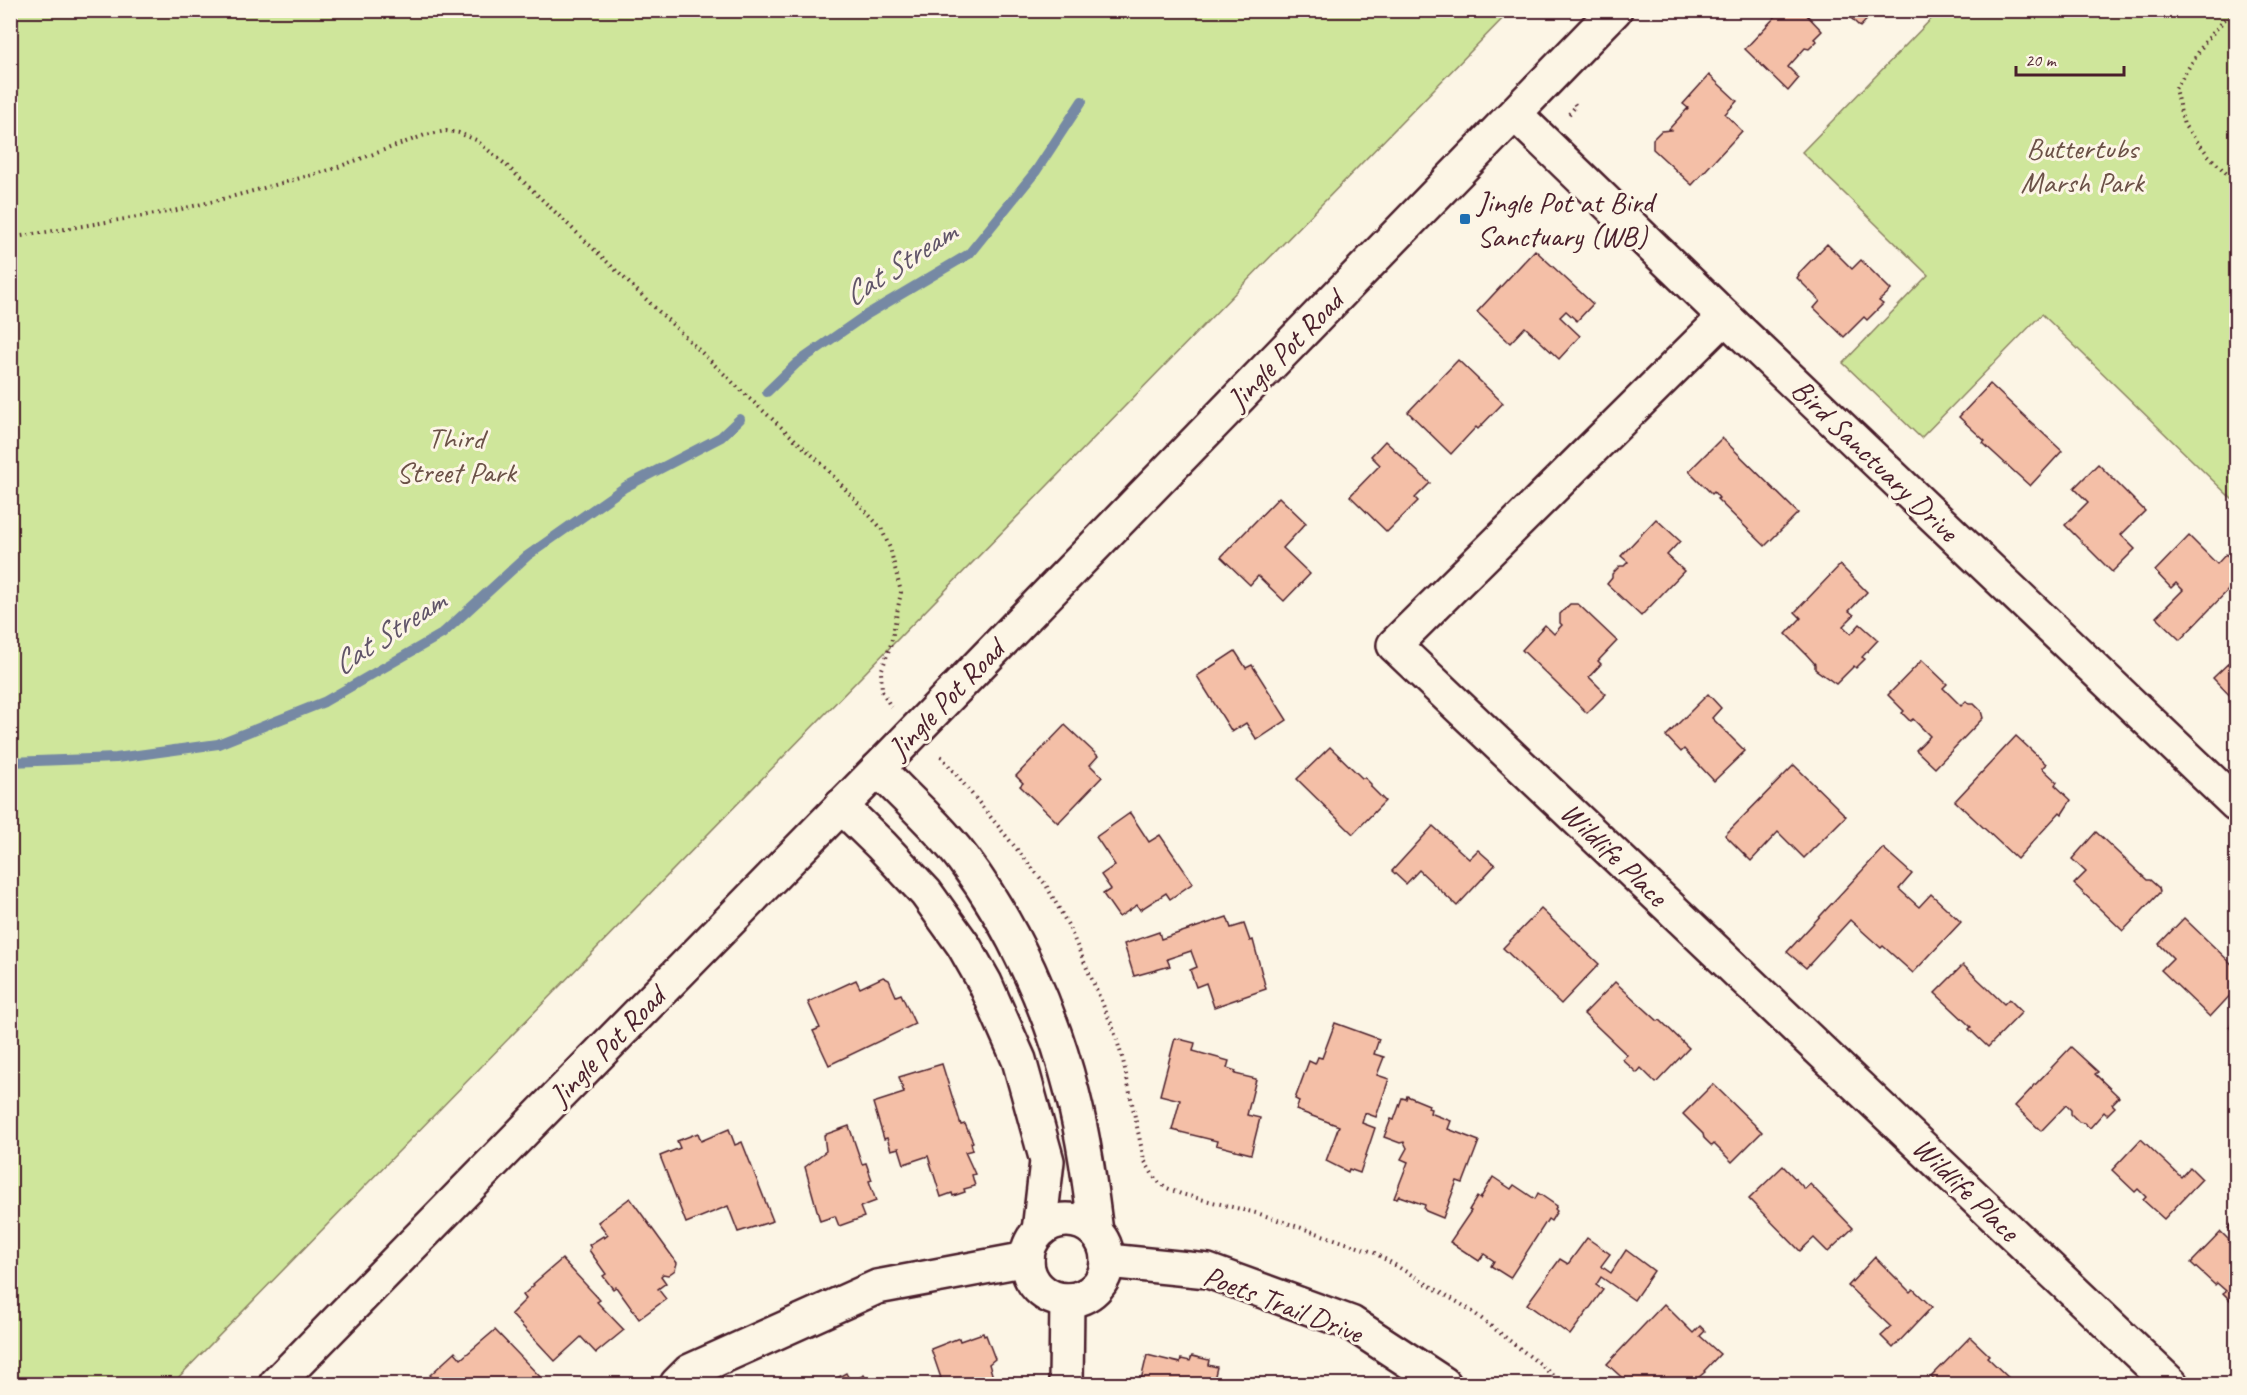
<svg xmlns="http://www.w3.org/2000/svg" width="2247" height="1395" font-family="Caveat,sans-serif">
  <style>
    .green { fill: #cfe69b; stroke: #8c8263; stroke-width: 1.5 }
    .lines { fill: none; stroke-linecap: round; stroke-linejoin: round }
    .stream { stroke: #7689a4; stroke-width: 10 }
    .building { fill: #f4bfa7; stroke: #4a1f2b; stroke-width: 1.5 }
    .street-casing { stroke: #4a1f2b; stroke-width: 38 }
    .secondary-casing { stroke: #4a1f2b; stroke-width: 38 }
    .path { stroke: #4a1f2b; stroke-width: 4; stroke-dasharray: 1.5 4.5; stroke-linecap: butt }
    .street { stroke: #fcf5e5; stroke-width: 33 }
    .secondary { stroke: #fcf5e5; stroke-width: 33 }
    .poi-dot { fill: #1f6fb2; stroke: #fcf5e5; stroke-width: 2 }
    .labels { text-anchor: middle; stroke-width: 6; stroke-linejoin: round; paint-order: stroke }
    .park-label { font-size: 30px; fill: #6b5147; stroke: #fcf5e5 }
    .poi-label { font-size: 30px; fill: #4a1f2b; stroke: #fcf5e5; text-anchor: start }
    .street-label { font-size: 30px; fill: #4a1f2b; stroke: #fcf5e5 }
    .water-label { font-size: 32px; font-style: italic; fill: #605468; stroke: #fcf5e5 }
  </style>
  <rect width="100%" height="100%" fill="#fcf5e5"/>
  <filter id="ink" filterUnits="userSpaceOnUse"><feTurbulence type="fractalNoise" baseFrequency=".0167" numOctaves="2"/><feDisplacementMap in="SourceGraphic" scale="12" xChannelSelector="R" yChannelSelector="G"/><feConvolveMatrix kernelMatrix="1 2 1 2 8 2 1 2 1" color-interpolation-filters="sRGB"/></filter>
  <g filter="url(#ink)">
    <g class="green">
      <path d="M1940,10L2236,11V503L2042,314L1921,438L1843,363L1928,275L1802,152Z"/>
      <path d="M10,11L11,10L1510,11L172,1384H11Z"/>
    </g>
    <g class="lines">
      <g class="stream">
        <path d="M767,392L797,363L866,315L969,254L1036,171L1082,101"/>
        <path d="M10,762L116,758L218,744L324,702L442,634L527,556L625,487L721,437L740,419"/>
      </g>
    </g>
    <g class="building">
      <path d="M1770,10H1802L1822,31L1814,39L1817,41L1809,49L1805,48L1788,67L1799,78L1788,91L1745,49L1776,16Z"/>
      <path d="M1843,10H1876L1860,27Z"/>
      <path d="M1709,75L1737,101L1725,114L1742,131L1692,185L1653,149V139L1661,131L1671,130L1669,129L1688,108L1683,104Z"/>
      <path d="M1827,244L1852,269L1861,260L1891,290L1879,301L1883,304L1867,320L1864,317L1844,337L1814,308L1820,301L1797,278L1799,275L1798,274Z"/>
      <path d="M1535,250L1593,304L1577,321L1566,311L1560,317L1580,336L1559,359L1525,327L1510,343L1477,312Z"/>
      <path d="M1458,360L1503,403L1478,429L1476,427L1451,454L1408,412Z"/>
      <path d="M1990,384L2062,451L2030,486L1983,443L1985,441L1959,417Z"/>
      <path d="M1722,438L1798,513L1765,546L1717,499L1719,498L1714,492L1712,494L1689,471Z"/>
      <path d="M1385,441L1430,483L1415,498L1418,501L1387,532L1350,496L1380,465L1371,456Z"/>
      <path d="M2098,464L2145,511L2121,535L2135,549L2112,572L2065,525L2088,502L2074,488Z"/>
      <path d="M1279,497L1306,523L1283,548L1310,574L1284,601L1258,576L1250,585L1221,557Z"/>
      <path d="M1656,519L1680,541L1667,555L1684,571L1641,616L1607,584L1612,578V574L1620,566H1624L1628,562L1621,556Z"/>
      <path d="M2189,536L2217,564L2226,554L2236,565V582L2180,640L2156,617L2183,590L2176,583L2171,588L2155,571Z"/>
      <path d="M1840,565L1867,592L1849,611L1854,615L1843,626L1851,634L1860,624L1878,640L1862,657L1865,659L1856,668L1854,666L1836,684L1815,669V664L1806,654L1786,634L1801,618L1795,612Z"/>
      <path d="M1570,604H1578L1617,641L1598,661L1601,664L1589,677L1606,694L1587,713L1522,650L1545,625L1554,634L1562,625L1560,623V614Z"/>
      <path d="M1235,651L1246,668L1252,665L1287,720L1257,740L1246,723L1232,732L1197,676Z"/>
      <path d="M2236,656V702L2213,678Z"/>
      <path d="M1922,660L1947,684L1943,688L1961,706L1966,701L1969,704H1974L1981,711L1983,718L1935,768L1916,750L1930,736L1913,719L1910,721L1902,713L1904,711L1888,695Z"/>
      <path d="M1708,694L1721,708L1712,718L1745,751L1714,781L1684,749L1681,752L1666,736Z"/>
      <path d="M1065,725L1098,756L1090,765L1102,777L1058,823L1020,786L1023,783L1016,776Z"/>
      <path d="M2016,736L2046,764L2042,768L2057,782L2055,785L2071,800L2062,814L2060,812L2017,859L1955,801Z"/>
      <path d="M1330,747L1362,778H1365L1371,784V787L1385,801L1353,834L1297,779Z"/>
      <path d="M1794,765L1846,816L1804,858L1778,832L1751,861L1725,835Z"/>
      <path d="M1130,813L1149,842L1160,835L1193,883L1170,899L1166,893L1140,910L1137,905L1119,917L1103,894L1111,889L1101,875L1115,865L1096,837Z"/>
      <path d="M1433,826L1469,859L1478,850L1495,865L1457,906L1419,870L1406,884L1392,871Z"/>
      <path d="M2096,832L2147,880H2150L2159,888L2160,892L2123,931L2074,884L2086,872L2072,859Z"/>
      <path d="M1883,848L1912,874L1899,889L1919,907L1931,894L1961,922L1913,973L1883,946L1881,948L1850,920L1806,968L1787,952Z"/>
      <path d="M1541,909L1599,964L1561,1004L1503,948Z"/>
      <path d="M1227,917L1231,928L1244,924L1250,941L1253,940L1266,989L1214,1007L1206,983L1196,987L1190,970L1197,967L1191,951L1167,959L1170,966L1134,976L1124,944L1159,932L1161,939Z"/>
      <path d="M2184,918L2236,968V989L2210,1017L2161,970L2173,958L2159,944Z"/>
      <path d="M1963,965L2004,1004L2009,999L2022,1012L1988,1047L1969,1029L1971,1027L1935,993Z"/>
      <path d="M883,977L889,980L896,996L901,994L915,1024L829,1065L813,1031L820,1028L808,1002L856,980L860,988Z"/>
      <path d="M1615,982L1658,1021L1660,1020L1689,1048L1656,1083L1641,1068L1637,1073L1622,1059L1627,1055L1584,1014Z"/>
      <path d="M2236,1019V1034L2229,1027Z"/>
      <path d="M1335,1023L1379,1039L1374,1054L1384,1057L1377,1075L1389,1079L1376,1117L1365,1113L1362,1123L1375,1128L1360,1173L1349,1169L1348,1172L1326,1161L1339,1126L1296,1110L1299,1101L1295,1099L1309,1061L1315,1064L1318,1057L1322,1058Z"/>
      <path d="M1175,1038L1195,1043L1193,1051L1229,1061L1227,1068L1236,1071L1235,1074L1256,1079L1247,1115L1260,1118L1251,1154L1216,1145L1217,1141L1172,1130L1180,1100L1160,1095Z"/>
      <path d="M2071,1047L2098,1072L2095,1074L2119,1097L2112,1104L2115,1107L2107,1115L2104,1112L2090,1128L2084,1123L2079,1122L2071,1114V1110L2066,1105L2041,1131L2015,1106Z"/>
      <path d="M942,1064L961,1125L965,1124L973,1142L971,1143L973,1150L965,1152L975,1174L972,1175L975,1186L964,1189L965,1192L953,1196L952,1193L941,1197L928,1156L904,1164L899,1148L891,1150L887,1138L884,1139L873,1103L904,1093L899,1077Z"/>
      <path d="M1713,1084L1762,1132L1732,1162L1714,1144L1712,1146L1704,1138L1703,1134L1683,1114Z"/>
      <path d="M1407,1096L1429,1105L1428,1108L1431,1109L1430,1113L1451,1121L1448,1129L1479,1141L1463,1183L1457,1181L1443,1218L1426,1211L1424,1209L1425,1205L1399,1196L1397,1199L1394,1198L1408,1162L1401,1159L1407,1148L1404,1142L1400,1143L1384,1137L1391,1119L1394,1120L1402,1098L1406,1099Z"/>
      <path d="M849,1126L862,1164L866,1163L872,1180L869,1181L876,1201L860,1207L864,1217L839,1226L835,1216L820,1221L805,1167L826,1151L824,1135Z"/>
      <path d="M729,1129L735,1145L742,1142L773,1221L738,1232L728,1206L686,1223L660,1156L680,1148L677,1141L698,1133L701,1141Z"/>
      <path d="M2141,1139L2181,1177L2190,1167L2202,1179L2164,1219L2143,1200L2146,1197L2138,1189L2135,1192L2112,1170Z"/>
      <path d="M1783,1166L1805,1189L1810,1184L1853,1228L1828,1252L1814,1238L1800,1251L1749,1199Z"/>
      <path d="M1493,1177L1511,1189L1514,1185L1535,1199L1538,1193L1557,1206L1555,1209L1557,1211L1551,1221L1548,1219L1510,1278L1491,1266L1494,1261L1484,1254L1479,1261L1450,1242L1471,1211L1469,1210L1477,1197L1480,1199Z"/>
      <path d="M630,1198L677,1263L675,1270L668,1275L663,1274L661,1276L666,1283L658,1289L666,1299L639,1319L616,1287L613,1289L603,1276L606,1274L589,1250L591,1248L589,1245L603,1236L604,1238L608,1235L598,1222Z"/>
      <path d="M2236,1219V1235L2228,1228Z"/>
      <path d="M2221,1232L2236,1247V1306L2223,1293L2226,1291L2217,1283L2215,1285L2191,1263Z"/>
      <path d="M1587,1238L1610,1254L1601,1266L1611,1273L1626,1250L1654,1271L1634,1300L1601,1277L1596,1285L1603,1290L1570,1335L1527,1304L1560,1259L1568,1264Z"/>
      <path d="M1875,1257L1910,1292L1913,1289L1932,1307L1893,1348L1881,1336L1891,1327L1848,1286Z"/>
      <path d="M562,1259L600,1300L597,1302L624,1330L596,1353L581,1337L555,1361L511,1314L526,1299L523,1295L534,1285L533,1284Z"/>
      <path d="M1664,1304L1693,1333L1700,1326L1705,1331L1700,1336L1720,1354L1704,1371L1705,1372L1692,1383L1689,1379L1683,1384H1629L1607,1364Z"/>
      <path d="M495,1330L547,1384H438L430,1375L455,1352L461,1359Z"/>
      <path d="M983,1333L984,1336L986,1335L995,1359L989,1364L995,1384H922L941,1378L931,1349L959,1338L960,1341Z"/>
      <path d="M1970,1337L1989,1355L1987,1357L2015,1384H1958L1953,1380L1950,1384H1939L1931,1377Z"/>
      <path d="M1147,1355L1180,1363L1181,1359L1190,1361L1192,1356L1209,1360L1208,1365L1217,1367L1213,1384H1140Z"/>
      <path d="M846,1373L851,1382L864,1375L869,1384H826Z"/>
      <path d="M1254,1377L1269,1384H1250Z"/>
    </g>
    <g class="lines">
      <defs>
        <g id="street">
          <path d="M1515,114L1725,317L2236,804"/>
          <path d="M1725,317L1394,645L2171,1384"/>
          <path d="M878,769C906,798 938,826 963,859C1014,927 1051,1010 1072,1092C1084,1138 1090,1185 1096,1232"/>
          <path d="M841,806L881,845L926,893L964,946L985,983L1019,1060L1047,1161L1039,1231"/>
          <circle cx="1067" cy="1260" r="40"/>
          <path d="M1108,1261L1208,1271L1351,1323L1444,1384"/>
          <path d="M677,1384L690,1371L877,1287L1027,1259"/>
          <path d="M1066,1384L1067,1300"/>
        </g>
        <path id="secondary" d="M276,1384L878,769L1615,10"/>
      </defs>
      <use href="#street" class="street-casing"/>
      <use href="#secondary" class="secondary-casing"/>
      <g class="path">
        <path d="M2233,10L2205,42L2175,89L2184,125L2209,156L2236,183"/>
        <path d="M1569,114L1576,106L1574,103"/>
        <path d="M10,238L173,211L227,198L330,170L425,135L446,131L459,133L476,140L505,164L749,398L823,465L881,528L890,548L901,592L891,644L881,672L882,691L891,707"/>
        <path d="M941,756L1046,885L1068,925L1113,1028L1123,1060L1144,1160L1156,1180L1167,1188L1181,1194L1260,1214L1373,1252L1469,1309L1541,1365L1562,1384"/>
      </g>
      <use href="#street" class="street"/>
      <use href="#secondary" class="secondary"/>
    </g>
  </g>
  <rect class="poi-dot" x="1459" y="213" width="12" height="12" rx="3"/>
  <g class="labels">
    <g class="park-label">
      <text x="2082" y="158">Buttertubs<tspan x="2082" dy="34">Marsh Park</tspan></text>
      <text x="456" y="448">Third<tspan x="456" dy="34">Street Park</tspan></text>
    </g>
    <g class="poi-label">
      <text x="1477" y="212">Jingle Pot at Bird<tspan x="1477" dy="34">Sanctuary (WB)</tspan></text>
    </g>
    <g class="street-label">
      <text transform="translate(1285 350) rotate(-46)" y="10">Jingle Pot Road</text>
      <text transform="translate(1875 460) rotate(44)" y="10">Bird Sanctuary Drive</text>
      <text transform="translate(946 699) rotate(-46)" y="10">Jingle Pot Road</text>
      <text transform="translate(1614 854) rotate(44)" y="10">Wildlife Place</text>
      <text transform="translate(607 1046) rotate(-46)" y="10">Jingle Pot Road</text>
      <text transform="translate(1966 1189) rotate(44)" y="10">Wildlife Place</text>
      <text transform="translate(1283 1304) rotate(21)" y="10">Poets Trail Drive</text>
    </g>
    <g class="water-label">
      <text transform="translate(899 263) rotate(-33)" y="11">Cat Stream</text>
      <text transform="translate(388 632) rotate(-33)" y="11">Cat Stream</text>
    </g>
  </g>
  <rect width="2247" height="1395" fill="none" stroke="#fcf5e5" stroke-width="36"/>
  <rect x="18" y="18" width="2211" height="1359" fill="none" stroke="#4a1f2b" stroke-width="2" filter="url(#ink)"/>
  <path d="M2016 66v9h108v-9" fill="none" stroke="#4a1f2b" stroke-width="3"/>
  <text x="2025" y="66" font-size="18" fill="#4a1f2b" stroke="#fcf5e5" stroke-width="4.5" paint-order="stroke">20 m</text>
</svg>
